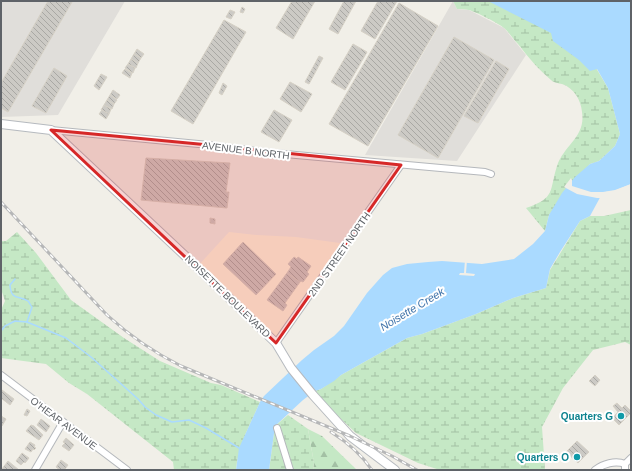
<svg xmlns="http://www.w3.org/2000/svg" width="632" height="471" font-family="Helvetica,sans-serif">
  <style>
    .commercial { fill: #fef7e0 }
    .industrial { fill: #e0deda }
    .forest { fill: url(#forest-firs) }
    .wetland { fill: url(#wetland-marsh) }
    .water { fill: #aadaff }
    .pier { fill: #f1efe8 }
    .lines { fill: none; stroke-linecap: round; stroke-linejoin: round }
    .stream { stroke: #aadaff; stroke-width: 1.5 }
    .building { fill: url(#building-back-hatch); stroke: #d6d1c6 }
    .street-casing { stroke: #b5b8bc; stroke-width: 8 }
    .secondary-casing { stroke: #b6babf; stroke-width: 10 }
    .street { stroke: #fff; stroke-width: 6 }
    .secondary { stroke: #fff; stroke-width: 8 }
    .rail-casing { stroke: #b6b7b8; stroke-width: 3 }
    .rail { stroke: #fff; stroke-width: 1.5; stroke-dasharray: 4.5; stroke-linecap: butt }
    .marked { fill: #d62828; fill-opacity: 0.2; stroke: #d62828; stroke-width: 3; stroke-linejoin: round }
    .culture-dot { fill: #0f9aa8; stroke: #fff; stroke-width: 1.5 }
    .labels { text-anchor: middle; stroke-width: 4; stroke-linejoin: round; paint-order: stroke }
    .street-label { font-size: 10px; fill: #5f6368; stroke: #fff }
    .culture-label { font-size: 10px; font-weight: bold; fill: #0d838f; stroke: #fff; text-anchor: end }
    .water-label { font-size: 11px; font-style: italic; fill: #4174aa; stroke: #fff }
  </style>
  <defs>
    <pattern id="forest-firs" width="22" height="20" patternUnits="userSpaceOnUse"><rect width="22" height="20" fill="#c5e8c5"/><path d="M5 1l3.5 6h-7zM16 11l3.5 6h-7z" fill="#a3c0a4"/></pattern>
    <pattern id="wetland-marsh" width="20" height="14" patternUnits="userSpaceOnUse"><rect width="20" height="14" fill="#c5e8c5"/><path d="M1 5h8M5 5V1M11 12h8M15 12V8" fill="none" stroke="#a3c0a4"/></pattern>
    <pattern id="building-back-hatch" width="6" height="6" patternUnits="userSpaceOnUse"><rect width="6" height="6" fill="#cccac5"/><path d="M-1 5l2 2M0 0l6 6M5-1l2 2" fill="none" stroke="#a9a8a4"/></pattern>
  </defs>
  <rect width="100%" height="100%" fill="#f1efe8"/>
  <path class="commercial" d="M229,232L257,235L296,237L347,244L276,343L197,267Z"/>
  <g class="industrial">
    <path d="M1,1H125L58,115L1,117Z"/>
    <path d="M453,1L457,9L469,10L504,28L526,55L457,161L365,155Z"/>
  </g>
  <path class="forest" d="M308,429L322,436L357,470H313L314,463Z"/>
  <g class="wetland">
    <path d="M453,1H504L537,19L596,68L608,88L620,134L615,146L599,161L590,164L549,215L545,231L526,208C556,198 549,191 557,166C564,145 586,137 582,112C581,100 574,88 562,84C558,83 554,83 551,80C539,70 528,57 518,44C513,39 509,32 504,28C500,24 474,11 469,10C465,9 461,9 457,9Z"/>
    <path d="M631,210V345L625,342L593,350L563,388L542,427L545,470H440L418,463L356,433L326,405L315,391L321,389L341,375L407,338L422,334L476,314L513,298L546,288L550,270L580,221L590,216H604Z"/>
    <path d="M17,232L36,253L71,300L124,338L160,361L211,383L221,385L260,402C250,425 238,445 236,470H174L173,462L87,394L69,383L46,364L1,358V310L5,301L1,289V241H6Z"/>
    <path d="M288,415L308,429L314,463L313,470H269L275,426Z"/>
  </g>
  <path class="water" d="M488,1H631V184L615,190L603,192L590,216L580,221L560,252L550,269L546,288L513,298L476,314L422,334L407,338L341,375L334,381L321,389L315,391L303,400L275,426L269,470H236L239,448L260,402L264,396L302,360L314,350L334,336L344,326L367,293L383,275L392,268L407,264L428,262L442,261L482,264L514,259L533,244L545,231L549,215L562,193L575,177L590,164L599,161L615,146L620,134L608,88L597,69L590,71L579,60L553,41L551,33Z"/>
  <g class="pier">
    <path d="M571,178L572,180V186L591,192H605L614,191L631,184V186L615,192L604,194L602,198H597L577,194L564,187Z"/>
    <path d="M465,260H467L466,273L475,274L474,276L459,275L460,273H464Z"/>
  </g>
  <g class="lines">
    <g class="stream">
      <path d="M15,279L10,285C11,301 19,295 28,301C30,303 30,305 32,307L27,322"/>
      <path d="M1,331L5,326L15,321L27,322L66,338L91,357L138,399L145,407L156,415L172,422L189,420L206,428L239,448"/>
    </g>
  </g>
  <g class="building">
    <path d="M48,1H69L72,2L8,112L1,108V83Z"/>
    <path d="M292,1H315L293,39L276,28Z"/>
    <path d="M344,1H356L338,34L329,29Z"/>
    <path d="M378,1H397L375,39L361,31Z"/>
    <path d="M399,3L438,26L368,146L329,124Z"/>
    <path d="M242,7L245,9L243,13L240,12Z"/>
    <path d="M230,10L235,12L231,19L226,17Z"/>
    <path d="M224,20L246,32L193,124L171,111Z"/>
    <path d="M454,37L494,60L438,158L398,135Z"/>
    <path d="M353,44L367,52L345,90L331,82Z"/>
    <path d="M137,49L144,54L141,58L134,54Z"/>
    <path d="M134,54L141,58L138,63L131,59Z"/>
    <path d="M319,56L323,58L309,84L305,82Z"/>
    <path d="M131,59L138,63L136,68L128,64Z"/>
    <path d="M496,61L509,69L478,123L464,116Z"/>
    <path d="M128,64L135,68L133,73L125,68Z"/>
    <path d="M54,68L67,76L46,113L32,106Z"/>
    <path d="M125,69L132,73L130,78L122,73Z"/>
    <path d="M101,74L107,77L99,90L94,86Z"/>
    <path d="M290,82L312,94L301,112L280,99Z"/>
    <path d="M223,83L227,86L222,95L219,93Z"/>
    <path d="M113,90L120,95L117,99L110,95Z"/>
    <path d="M110,95L117,100L114,104L107,100Z"/>
    <path d="M107,100L114,104L112,109L104,105Z"/>
    <path d="M104,105L111,109L109,114L101,110Z"/>
    <path d="M102,110L109,114L106,119L99,114Z"/>
    <path d="M274,110L292,120L279,142L261,132Z"/>
    <path d="M146,158L230,163L226,192H229L227,208L141,200Z"/>
    <path d="M210,218L215,219V224L210,223Z"/>
    <path d="M243,242L276,274L256,295L223,264Z"/>
    <path d="M294,257L297,259L298,257L311,266L307,272L309,274L303,282L301,281L300,282L287,273L291,267L288,264Z"/>
    <path d="M287,273L300,282L285,303L287,305L283,311L267,300Z"/>
    <path d="M595,375L600,380L595,386L589,381Z"/>
    <path d="M2,390L14,399L10,405L1,398Z"/>
    <path d="M617,403L622,408L625,405L631,411V413L619,425L612,418L618,412L613,406Z"/>
    <path d="M27,409L30,411L27,416L24,415Z"/>
    <path d="M1,416L6,419L2,426L1,425Z"/>
    <path d="M41,419L50,426L46,432L37,425Z"/>
    <path d="M31,425L34,426L43,435L39,440L26,431Z"/>
    <path d="M66,438L74,445L69,451L62,446L65,443L63,442Z"/>
    <path d="M577,441L589,452L578,463L566,452Z"/>
    <path d="M30,442L35,445L34,447L36,448L34,450L33,449L31,452L25,449Z"/>
    <path d="M22,453L29,458L25,463L24,462L21,465L16,461Z"/>
    <path d="M61,460L68,465L65,469L67,470H60L56,467Z"/>
    <path d="M8,461L19,470H4L2,469Z"/>
  </g>
  <g class="lines">
    <defs>
      <g id="street">
        <path d="M51,130L209,145L263,152L485,172L491,174"/>
        <path d="M276,343L401,165"/>
        <path d="M1,375L127,470"/>
        <path d="M277,428L290,470"/>
        <path d="M35,470L63,422"/>
        <path d="M595,470C603,464 615,460 625,464"/>
        <path d="M625,470V464L631,458"/>
      </g>
      <path id="secondary" d="M1,124L51,130L197,267L276,343L291,368L313,395L350,436L395,470"/>
    </defs>
    <use href="#street" class="street-casing"/>
    <use href="#secondary" class="secondary-casing"/>
    <use href="#street" class="street"/>
    <use href="#secondary" class="secondary"/>
    <defs>
      <g id="rail">
        <path d="M1,202L107,315C130,336 153,352 181,366L350,436L392,456L417,470"/>
        <path d="M331,432C347,442 361,454 372,470"/>
      </g>
    </defs>
    <use href="#rail" class="rail-casing"/>
    <use href="#rail" class="rail"/>
  </g>
  <path class="marked" d="M51,130L209,145L401,165L276,343Z"/>
  <g class="culture-dot">
    <circle cx="621" cy="416" r="4"/>
    <circle cx="577" cy="457" r="4"/>
  </g>
  <g class="labels">
    <g class="street-label">
      <text transform="translate(246 150) rotate(7)" y="4">AVENUE B NORTH</text>
      <text transform="translate(339 254) rotate(-55)" y="4">2ND STREET NORTH</text>
      <text transform="translate(228 296) rotate(44)" y="4">NOISETTE BOULEVARD</text>
      <text transform="translate(64 423) rotate(37)" y="4">O'HEAR AVENUE</text>
    </g>
    <g class="culture-label">
      <text x="613" y="420">Quarters G</text>
      <text x="569" y="461">Quarters O</text>
    </g>
    <g class="water-label">
      <text transform="translate(412 309) rotate(-31)" y="4">Noisette Creek</text>
    </g>
  </g>
  <rect width="632" height="471" fill="none" stroke="#5f6368" stroke-width="4"/>
</svg>
